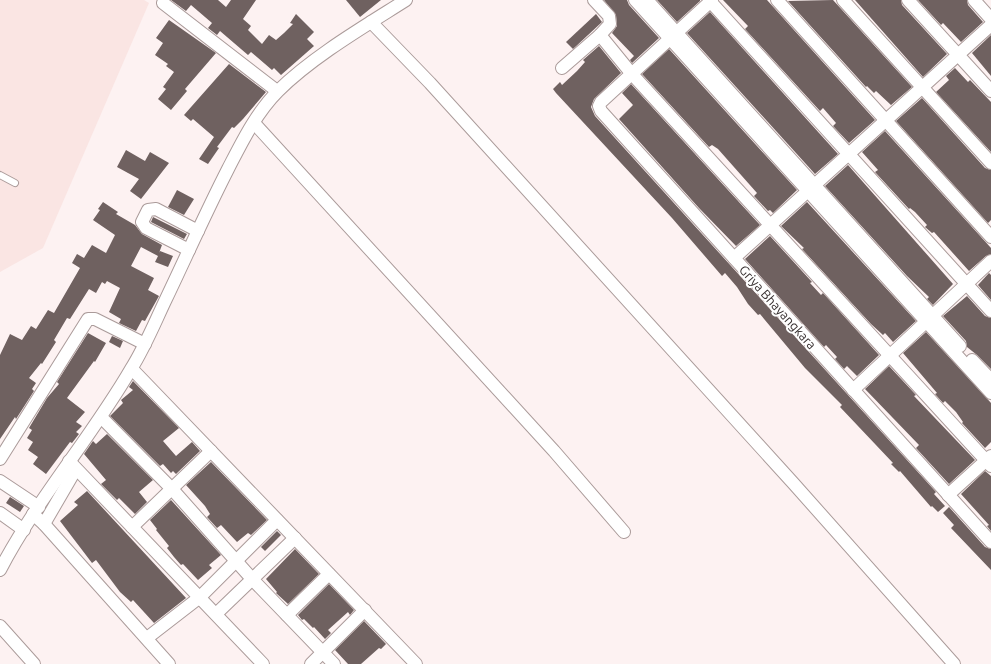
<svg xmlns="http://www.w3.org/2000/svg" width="991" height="664" font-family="Ubuntu,sans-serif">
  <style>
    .built { fill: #fae5e3 }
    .building { fill: #6f6160 }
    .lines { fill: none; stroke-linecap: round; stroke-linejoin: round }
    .lane-casing { stroke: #ab9b9a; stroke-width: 8 }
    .street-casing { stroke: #ab9b9a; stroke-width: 14 }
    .lane { stroke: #fff; stroke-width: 6 }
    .street { stroke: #fff; stroke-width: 12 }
    .labels { text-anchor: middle; stroke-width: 4; stroke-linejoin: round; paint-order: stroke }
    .street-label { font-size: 13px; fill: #362f2f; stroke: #fff }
  </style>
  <rect width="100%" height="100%" fill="#fdf2f2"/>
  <path class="built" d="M0,0H144L149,3L43,248L0,272Z"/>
  <g class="building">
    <path d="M171,0H218L226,7L231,0H256L243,19L251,26L248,30L262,44L269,35L276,40L284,33L293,24L290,23L296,14L314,32L307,39L314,46L281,75L274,68L272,70L251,52L248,55L220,31L217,35L208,28L212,23L191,5L186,11Z"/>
    <path d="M346,0H381L360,17Z"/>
    <path d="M604,0H627L629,5L659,38L632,63L630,60L634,56L612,33L617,26L616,15Z"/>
    <path d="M657,0H700V1L677,22Z"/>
    <path d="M723,0H767L875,120L849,143L833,126L836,123L823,108L820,111L745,29L748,26Z"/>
    <path d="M833,0L912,87L891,105L876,91L874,93L867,86L866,87L788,1Z"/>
    <path d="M855,0H901L902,5L947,54L923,77Z"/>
    <path d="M918,0H967L968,5L983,22L961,42L943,23L941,25Z"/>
    <path d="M710,12L838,154L815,174L687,33Z"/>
    <path d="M596,14L602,22L573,49L566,42Z"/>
    <path d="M169,20L216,53L185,89L187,91L171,110L158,99L166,89L163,87L174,72L166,66L168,64L155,55L163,43L156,38Z"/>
    <path d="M991,35V76L972,53Z"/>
    <path d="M599,46L621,73L594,99L591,107L595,116L936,492L934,494L945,506L938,512L932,506L931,507L900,471L899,472L891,464L893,463L840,407L842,405L805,368L760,314L758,315L748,304L737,287L725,273L722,276L672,218L556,93L553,89L560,82L562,85L577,71L585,62L583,60Z"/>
    <path d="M669,49L797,190L773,213L770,210L768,211L754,196L757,193L718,149L712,145L709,147L642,74Z"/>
    <path d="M229,64L266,92L243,119L234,128L232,127L217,147L219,148L208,164L199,159L214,137L193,119L191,121L184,115Z"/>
    <path d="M955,68L968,82L970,80L991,102V152L936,92L949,80L946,76Z"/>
    <path d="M631,84L760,225L736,246L699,208L619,119L633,105L622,93Z"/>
    <path d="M922,98L985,168L991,170V220L988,223L896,121Z"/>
    <path d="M885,131L991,248V254L986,256L969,271L934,232L932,233L925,227L927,225L915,212L910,208L909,209L875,172L878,170L862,152Z"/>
    <path d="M126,150L145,161L150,152L169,163L141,199L130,191L139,179L117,167Z"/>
    <path d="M848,165L953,284L933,305L927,299L929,297L907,276L825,186Z"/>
    <path d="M177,190L194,199L184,215L168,207Z"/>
    <path d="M103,202L118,212L116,214L135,225L142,234L162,245L159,253L160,251L173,256L168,267L155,262L158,256L141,247L131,266L154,278L148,290L159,296L145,321L142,320L136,331L119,323L121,319L109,312L120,288L107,281L105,284L102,282L96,293L89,289L70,319L67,318L54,340L56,342L42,364L41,363L29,378L36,383L32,389L34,391L16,419L15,417L0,439V355L10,334L22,340L31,326L36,329L48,310L54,313L80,268L72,263L77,254L84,258L92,245L106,253L115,235L93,220L100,210L98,209Z"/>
    <path d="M807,202L916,321L893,342L885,333L883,335L871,324L802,249L804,248L781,226Z"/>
    <path d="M153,217L187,234L184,239L151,222Z"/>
    <path d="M770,236L812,282L810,283L821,295L823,293L879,355L857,376L847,366L844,369L835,359L837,357L826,345L824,347L745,259Z"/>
    <path d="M989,273L991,275V300L978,285Z"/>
    <path d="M967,296L985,316L991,318V369L977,355L967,347L966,341L943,316Z"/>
    <path d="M926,332L991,403V442L985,448L962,423L963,422L956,412L945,401L943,403L935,394L937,393L903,353Z"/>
    <path d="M88,333L106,343L95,362L94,361L67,398L85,412L76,422L82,426L76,432L79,434L72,443L70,442L46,474L33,464L38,457L28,450L33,442L27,438L32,430L29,428L47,398L59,384L57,382Z"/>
    <path d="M112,336L123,341L120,348L109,342Z"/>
    <path d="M889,366L916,395L914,396L975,460L949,484L916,448L919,445L865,389Z"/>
    <path d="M133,381L179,428L163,441L176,456L192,442L200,451L176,474L173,471L171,473L163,464L160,466L110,416L123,403L121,400L133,390L129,387Z"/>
    <path d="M107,434L153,480L139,492L147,502L135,514L119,498L117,500L101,484L106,480L84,454L93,441L96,444Z"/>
    <path d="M211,462L267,520L251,535L248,533L237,542L221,525L217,528L207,517L210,514L205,506L186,485Z"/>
    <path d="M985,471L991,476V531L987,526L989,525L961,494Z"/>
    <path d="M87,491L186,598L154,623L133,600L131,602L120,592L96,560L92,563L60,521L78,505L74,502Z"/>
    <path d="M10,497L24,506L20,512L6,503Z"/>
    <path d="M171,500L221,555L209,565L212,568L198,580L183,564L181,565L174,557L167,548L169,546L156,530L157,529L150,520Z"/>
    <path d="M949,507L985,547L991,549V570L951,528L954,525L943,513Z"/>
    <path d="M277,531L281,535L265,551L261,547Z"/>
    <path d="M295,549L319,574L288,604L276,593L277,592L266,579Z"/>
    <path d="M329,584L354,610L350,615L348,612L328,630L331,633L325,639L314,627L313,628L304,619L302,620L298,615Z"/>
    <path d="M364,621L386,644L381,649L379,648L361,664H348L335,650Z"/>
  </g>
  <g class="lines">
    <defs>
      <path id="lane" d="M0,175L15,183"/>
      <g id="street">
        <path d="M635,0L991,393"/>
        <path d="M647,0L960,346"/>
        <path d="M709,0L991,311"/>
        <path d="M712,0L601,102L599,106L601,111L991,542"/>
        <path d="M777,0L991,237"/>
        <path d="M843,0L991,163"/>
        <path d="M908,0L991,91"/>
        <path d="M974,0L991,19"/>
        <path d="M163,3L277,91"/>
        <path d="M371,22L430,83L794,484L954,664"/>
        <path d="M600,35L631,73L991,466"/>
        <path d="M562,68L600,35L610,24L609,16L594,0"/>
        <path d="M254,123L554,451L624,532"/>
        <path d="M189,250L146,228L142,222L148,210L156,209L198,231"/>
        <path d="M734,258L991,25"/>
        <path d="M972,360L991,380"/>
        <path d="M132,369L416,664"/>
        <path d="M853,390L991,261"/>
        <path d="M101,417L172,489L253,580L334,664"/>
        <path d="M0,459L88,319H95L145,344"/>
        <path d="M69,461L263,664"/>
        <path d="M0,481L39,507"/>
        <path d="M948,495L991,456"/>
        <path d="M0,513L24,530"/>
        <path d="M33,514L44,524L169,664"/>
        <path d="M44,524L76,469"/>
        <path d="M132,527L211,451"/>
        <path d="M0,570C37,499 91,438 131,369C145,347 155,322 166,299C187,255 206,212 228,169C242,142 256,113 278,91C312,57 365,26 406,0"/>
        <path d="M216,614L295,538"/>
        <path d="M287,615L329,574"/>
        <path d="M0,626L34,664"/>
        <path d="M147,638L200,597L277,520"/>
        <path d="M311,664L365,610"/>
      </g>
    </defs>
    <use href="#lane" class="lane-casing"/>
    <use href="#street" class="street-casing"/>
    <use href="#lane" class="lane"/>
    <use href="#street" class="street"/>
  </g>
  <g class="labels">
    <g class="street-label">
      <text transform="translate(778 307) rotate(48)" y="5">Griya Bhayangkara</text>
    </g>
  </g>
</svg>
